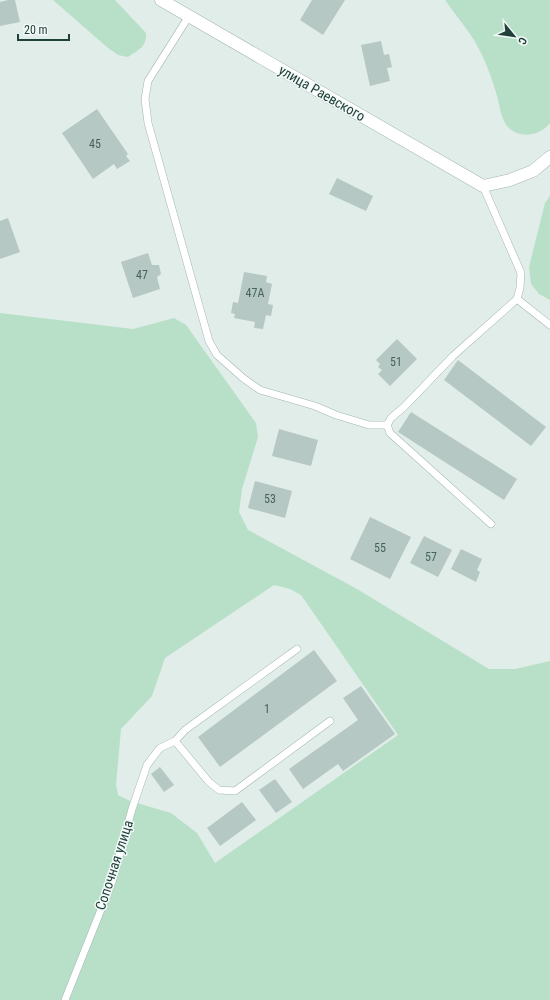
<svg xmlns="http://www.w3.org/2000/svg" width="550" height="1000" font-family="'Roboto Condensed',sans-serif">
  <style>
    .green { fill: #b8e0c8; fill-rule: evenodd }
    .building { fill: #b6c8c3 }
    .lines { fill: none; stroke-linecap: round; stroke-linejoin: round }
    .service-casing { stroke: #a3b6b1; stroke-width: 8 }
    .minor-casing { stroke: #a3b6b1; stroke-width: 13 }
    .service { stroke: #fff; stroke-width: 7 }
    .minor { stroke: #fff; stroke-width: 12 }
    .labels { text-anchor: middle; stroke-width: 3; stroke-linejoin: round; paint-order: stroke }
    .number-label { font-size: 12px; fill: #46625d }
    .street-label { font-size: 14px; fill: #20403b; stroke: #f2f9f7 }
  </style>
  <rect width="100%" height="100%" fill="#e1ede9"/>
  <g class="green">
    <path d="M53,0H115L146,33C147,47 138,50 128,57L118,55L108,48Z"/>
    <path d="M445,0H550V123C541,135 522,139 510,129C501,122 500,106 497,96C491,75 483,53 470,34C462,23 453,11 445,0Z"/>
    <path d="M550,196V300L539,294L531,284L529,267L545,203Z"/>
    <path d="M0,313L133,329L174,318L186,325L256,423L258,437L242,489L239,512L248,530L357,589L489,669H515L550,661V1000H0ZM274,585L290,589L301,595L398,735L215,863L197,833L171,813L130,801L118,795L116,785L121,729L152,696L165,658Z"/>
  </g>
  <g class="building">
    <path d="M8,0H15L20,22L0,26V2Z"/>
    <path d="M312,0H345L323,35L300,20Z"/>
    <path d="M381,41L384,55L389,54L392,67L387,68L390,81L370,86L361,45Z"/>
    <path d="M97,109L128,154L126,156L130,161L117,169L114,164L93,179L62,133Z"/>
    <path d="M337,178L373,196L366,211L329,194Z"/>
    <path d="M8,218L20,252L0,259V221Z"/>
    <path d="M148,253L152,265H159L161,274L157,277L160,289L133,298L121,262Z"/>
    <path d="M244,272L267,276L266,282L272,284L268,304L273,305L271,316L266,315L263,329L254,328L255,322L234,318L235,314L231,313L233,302L238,303Z"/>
    <path d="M397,339L417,359L390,386L378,374L382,370L378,367L380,364L376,360Z"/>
    <path d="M458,360L546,427L531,446L444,380Z"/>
    <path d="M411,412L517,479L504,500L398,432Z"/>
    <path d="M279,429L318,440L311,466L272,456Z"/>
    <path d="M255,481L292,491L285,518L248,508Z"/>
    <path d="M370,517L411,537L390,579L350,559Z"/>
    <path d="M424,536L452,550L438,577L410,563Z"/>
    <path d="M461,549L482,559L477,570L480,572L476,582L451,569Z"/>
    <path d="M314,650L337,681L220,767L198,737Z"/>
    <path d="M361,686L395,734L343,771L338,764L303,789L289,769L358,720L343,698Z"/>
    <path d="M160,767L174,785L164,792L151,774Z"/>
    <path d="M275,779L292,802L276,813L259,790Z"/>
    <path d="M242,802L256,820L220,846L207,828Z"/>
  </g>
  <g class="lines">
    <defs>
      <g id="service">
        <path d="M189,16L148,81L145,99L148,123L209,341L217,355L243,378L260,390L315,406L336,415L369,425H387"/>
        <path d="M483,186L521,273L520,288L517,299L453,356L404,407L391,418L387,425L390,433L491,524"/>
        <path d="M517,299L550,325"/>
        <path d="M297,649L185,730L175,741L209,782L219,790L235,791L330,721"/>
        <path d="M65,1000L112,882L132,809L147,765L160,748L175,741"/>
      </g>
      <path id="minor" d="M161,0L483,186L510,180L533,171L550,157"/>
    </defs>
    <use href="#service" class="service-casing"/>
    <use href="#minor" class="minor-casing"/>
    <use href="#service" class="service"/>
    <use href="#minor" class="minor"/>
  </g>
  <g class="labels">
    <g class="number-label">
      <text x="95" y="148">45</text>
      <text x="142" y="279">47</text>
      <text x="255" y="297">47А</text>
      <text x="396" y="366">51</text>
      <text x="270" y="503">53</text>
      <text x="380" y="552">55</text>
      <text x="431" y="561">57</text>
      <text x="267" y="713">1</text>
    </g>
    <g class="street-label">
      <text transform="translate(322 93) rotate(30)" y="5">улица Раевского</text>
      <text transform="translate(114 865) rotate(-72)" y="5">Сопочная улица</text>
    </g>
  </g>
  <g transform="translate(514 36) rotate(119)" stroke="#f2f9f7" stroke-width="3" paint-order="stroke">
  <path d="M0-3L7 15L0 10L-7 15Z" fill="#20403b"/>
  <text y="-6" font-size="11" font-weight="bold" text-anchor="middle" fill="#20403b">С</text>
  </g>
  <path d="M18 34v6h51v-6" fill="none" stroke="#20403b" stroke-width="2"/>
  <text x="24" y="34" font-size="12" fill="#20403b" stroke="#f2f9f7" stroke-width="3" paint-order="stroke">20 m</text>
</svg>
